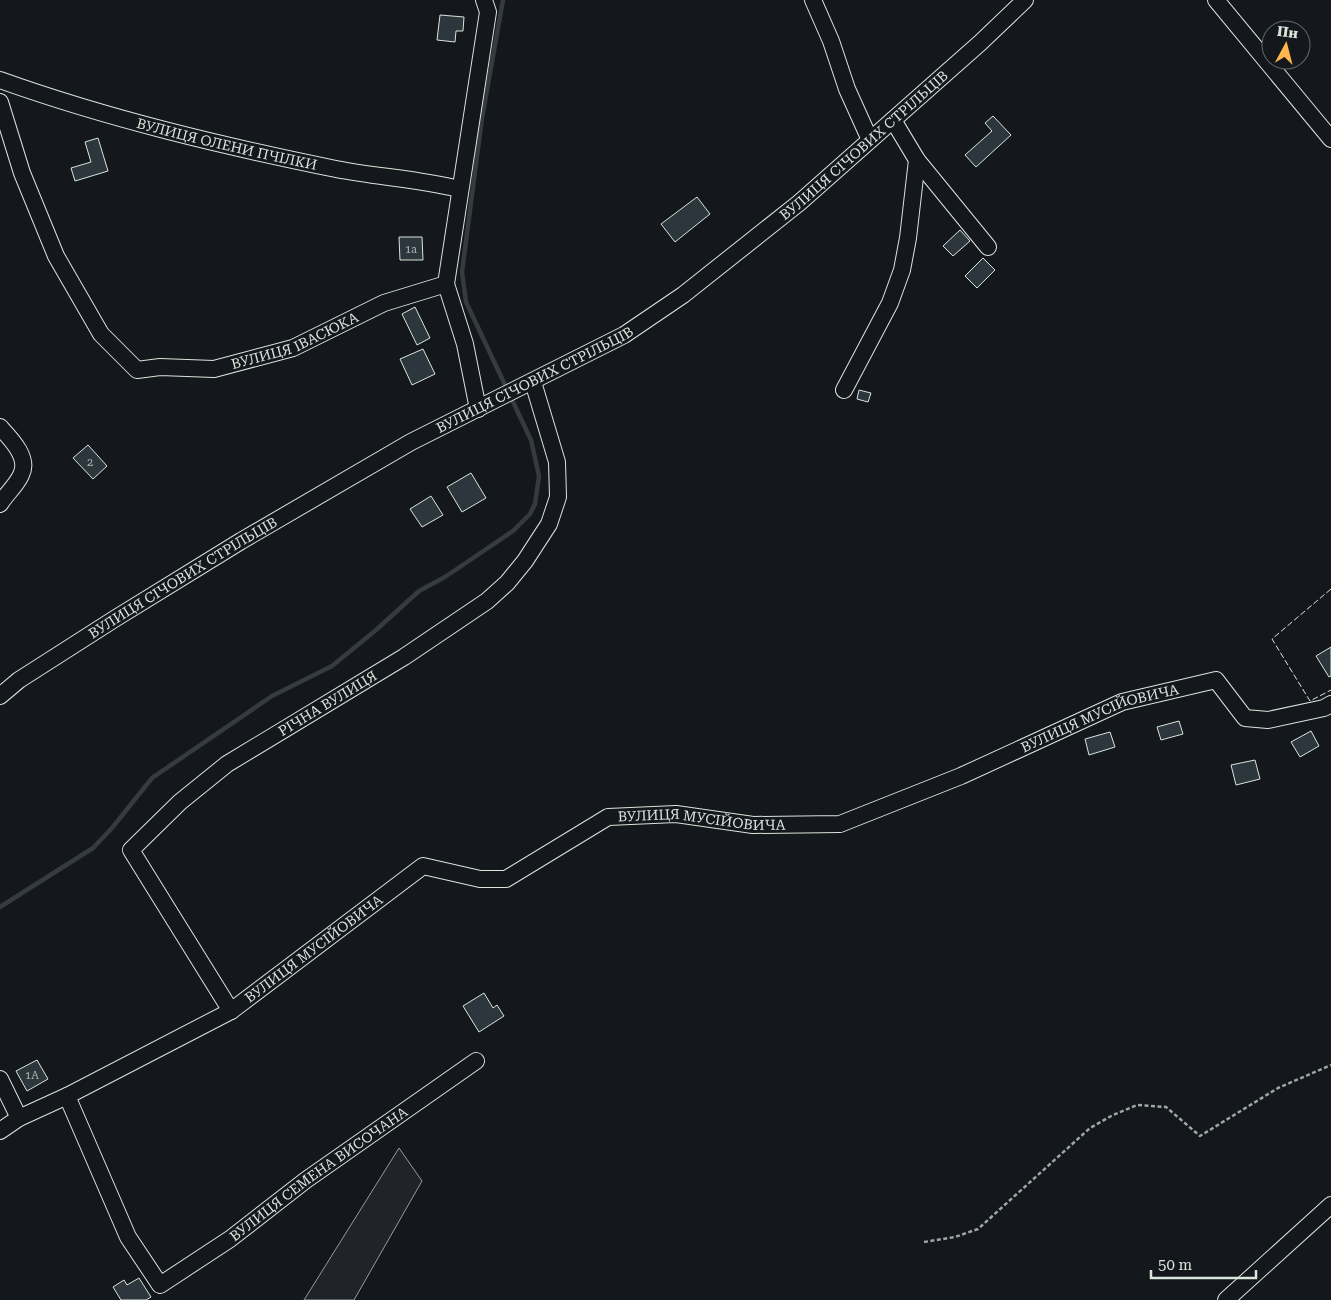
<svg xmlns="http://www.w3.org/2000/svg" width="1331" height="1300" font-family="'Roboto Serif',serif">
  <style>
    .green { fill: #202428; stroke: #939e99 }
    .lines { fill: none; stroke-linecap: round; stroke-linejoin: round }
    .stream { stroke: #363b3e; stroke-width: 4.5 }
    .building { fill: #2c363c; stroke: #d8e6dc }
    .minor-casing { stroke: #d8e6dc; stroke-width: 18 }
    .path { stroke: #9da8a2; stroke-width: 2.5; stroke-dasharray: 4 2.5; stroke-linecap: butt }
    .minor { stroke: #14181c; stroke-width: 16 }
    .fence { stroke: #d8e6dc; stroke-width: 1; stroke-dasharray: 6 2.5; stroke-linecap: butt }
    .labels { text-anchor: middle; stroke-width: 4; stroke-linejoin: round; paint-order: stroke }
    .number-label { font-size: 11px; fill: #adbab4 }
    .street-label { font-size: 14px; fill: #d8e6dc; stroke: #14181c }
  </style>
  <rect width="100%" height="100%" fill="#14181c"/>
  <path class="green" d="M399,1148L422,1181L354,1300H304Z"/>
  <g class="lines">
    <path class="stream" d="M0,907L93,848L112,828L152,778L272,696L332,666L376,630L419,591L445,577L513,531L530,514L535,504L539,476L531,440L466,302L462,272L482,118L503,0"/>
  </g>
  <g class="building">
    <path d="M440,15L464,17L463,31H456L455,42L437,40Z"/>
    <path d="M993,116L1011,135L976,167L965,155L992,131L985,123Z"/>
    <path d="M98,138L108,171L75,181L71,168L91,162L85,142Z"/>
    <path d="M697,197L710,214L675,242L661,224Z"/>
    <path d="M960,230L970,241L953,256L943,246Z"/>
    <path d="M399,237H422L423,260H400Z"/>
    <path d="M983,258L995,270L977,288L965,276Z"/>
    <path d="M415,307L430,338L417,345L402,314Z"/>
    <path d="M423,349L435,374L412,385L400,359Z"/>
    <path d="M859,390L871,393L868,402L857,399Z"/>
    <path d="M88,445L107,466L93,479L73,458Z"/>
    <path d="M471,473L486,498L462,512L447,487Z"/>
    <path d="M431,496L443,515L422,527L410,509Z"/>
    <path d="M1331,647V676L1329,677L1316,656Z"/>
    <path d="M1179,721L1183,734L1161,740L1157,727Z"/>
    <path d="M1311,731L1319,746L1300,757L1291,742Z"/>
    <path d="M1110,732L1115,747L1089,755L1085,739Z"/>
    <path d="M1255,760L1260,779L1236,785L1231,765Z"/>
    <path d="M484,993L493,1008L497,1005L504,1016L479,1032L463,1006Z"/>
    <path d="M37,1060L48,1079L27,1091L16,1071Z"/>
    <path d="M139,1278L151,1297L146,1300H121L113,1287L124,1280L127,1285Z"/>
  </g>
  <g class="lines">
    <defs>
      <g id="minor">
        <path d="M813,0L831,41L847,89L870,140"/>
        <path d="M1216,0L1331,139"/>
        <path id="s1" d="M0,80C109,119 223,146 336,169C377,177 419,179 459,189"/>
        <path id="s2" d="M0,102L22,173L56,256L101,334L137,370L160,367L214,369L293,348L384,303L446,284"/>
        <path d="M893,120L917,160L988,247"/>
        <path d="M844,390L890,303L902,270L908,238L917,160"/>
        <path d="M478,409L465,344L446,284L488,12L484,0"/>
        <path d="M0,427C11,439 30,458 21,475C16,486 6,494 0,504"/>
        <path id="s3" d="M0,696L19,680L116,618L241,541L411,442L624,335L683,295L799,203L980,43L1025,0"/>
        <path id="s4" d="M231,1011L131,850L180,802L227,764L404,657L487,601L507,583L525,561L549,524L558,497L557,462L533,382"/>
        <path d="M0,1079L19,1118"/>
        <path id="s5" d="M67,1096L128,1237L160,1285L230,1239L306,1180L476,1061"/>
        <path id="s6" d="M0,1131L19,1118L67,1096L231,1011L423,866L480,879H506L608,817L676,814L753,825L840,824L961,776L1122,702L1216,680L1245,718L1268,720L1324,708L1331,704"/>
        <path d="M1226,1300L1331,1205"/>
      </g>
    </defs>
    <use href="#minor" class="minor-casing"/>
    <path class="path" d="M924,1242L955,1237L978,1229L1090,1128L1113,1115L1137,1105L1166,1107L1200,1136L1278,1088L1331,1065"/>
    <use href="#minor" class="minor"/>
    <path class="fence" d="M1331,589L1272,639L1310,701L1331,690"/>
  </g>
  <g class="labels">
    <g class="number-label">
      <text x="411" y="253">1а</text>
      <text x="90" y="466">2</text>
      <text x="32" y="1079">1А</text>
    </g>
    <g class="street-label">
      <text dy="5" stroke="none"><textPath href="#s1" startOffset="236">ВУЛИЦЯ ОЛЕНИ ПЧІЛКИ</textPath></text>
      <text dy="5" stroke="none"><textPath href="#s3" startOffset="1028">ВУЛИЦЯ СІЧОВИХ СТРІЛЬЦІВ</textPath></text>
      <text dy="5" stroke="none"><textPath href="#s2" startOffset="468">ВУЛИЦЯ ІВАСЮКА</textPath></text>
      <text dy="5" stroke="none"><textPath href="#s3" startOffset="622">ВУЛИЦЯ СІЧОВИХ СТРІЛЬЦІВ</textPath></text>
      <text dy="5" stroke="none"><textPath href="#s3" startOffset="218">ВУЛИЦЯ СІЧОВИХ СТРІЛЬЦІВ</textPath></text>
      <text dy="5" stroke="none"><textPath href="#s4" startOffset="436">РІЧНА ВУЛИЦЯ</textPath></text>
      <text dy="5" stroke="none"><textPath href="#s6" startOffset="1219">ВУЛИЦЯ МУСІЙОВИЧА</textPath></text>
      <text dy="5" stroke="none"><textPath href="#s6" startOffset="799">ВУЛИЦЯ МУСІЙОВИЧА</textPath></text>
      <text dy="5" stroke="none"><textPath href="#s6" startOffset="364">ВУЛИЦЯ МУСІЙОВИЧА</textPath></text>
      <text dy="5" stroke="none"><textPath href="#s5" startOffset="405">ВУЛИЦЯ СЕМЕНА ВИСОЧАНА</textPath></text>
    </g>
  </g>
  <g transform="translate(1286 45) rotate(7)"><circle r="24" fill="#14181c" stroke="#626a69"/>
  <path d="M0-4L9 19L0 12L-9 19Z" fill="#ffb74d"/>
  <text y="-8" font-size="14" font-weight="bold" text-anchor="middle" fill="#d8e6dc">Пн</text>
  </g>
  <path d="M1151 1270v8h105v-8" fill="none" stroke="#d8e6dc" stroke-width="2.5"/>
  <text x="1158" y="1270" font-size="15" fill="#d8e6dc" stroke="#14181c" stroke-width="4" paint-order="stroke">50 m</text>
</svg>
